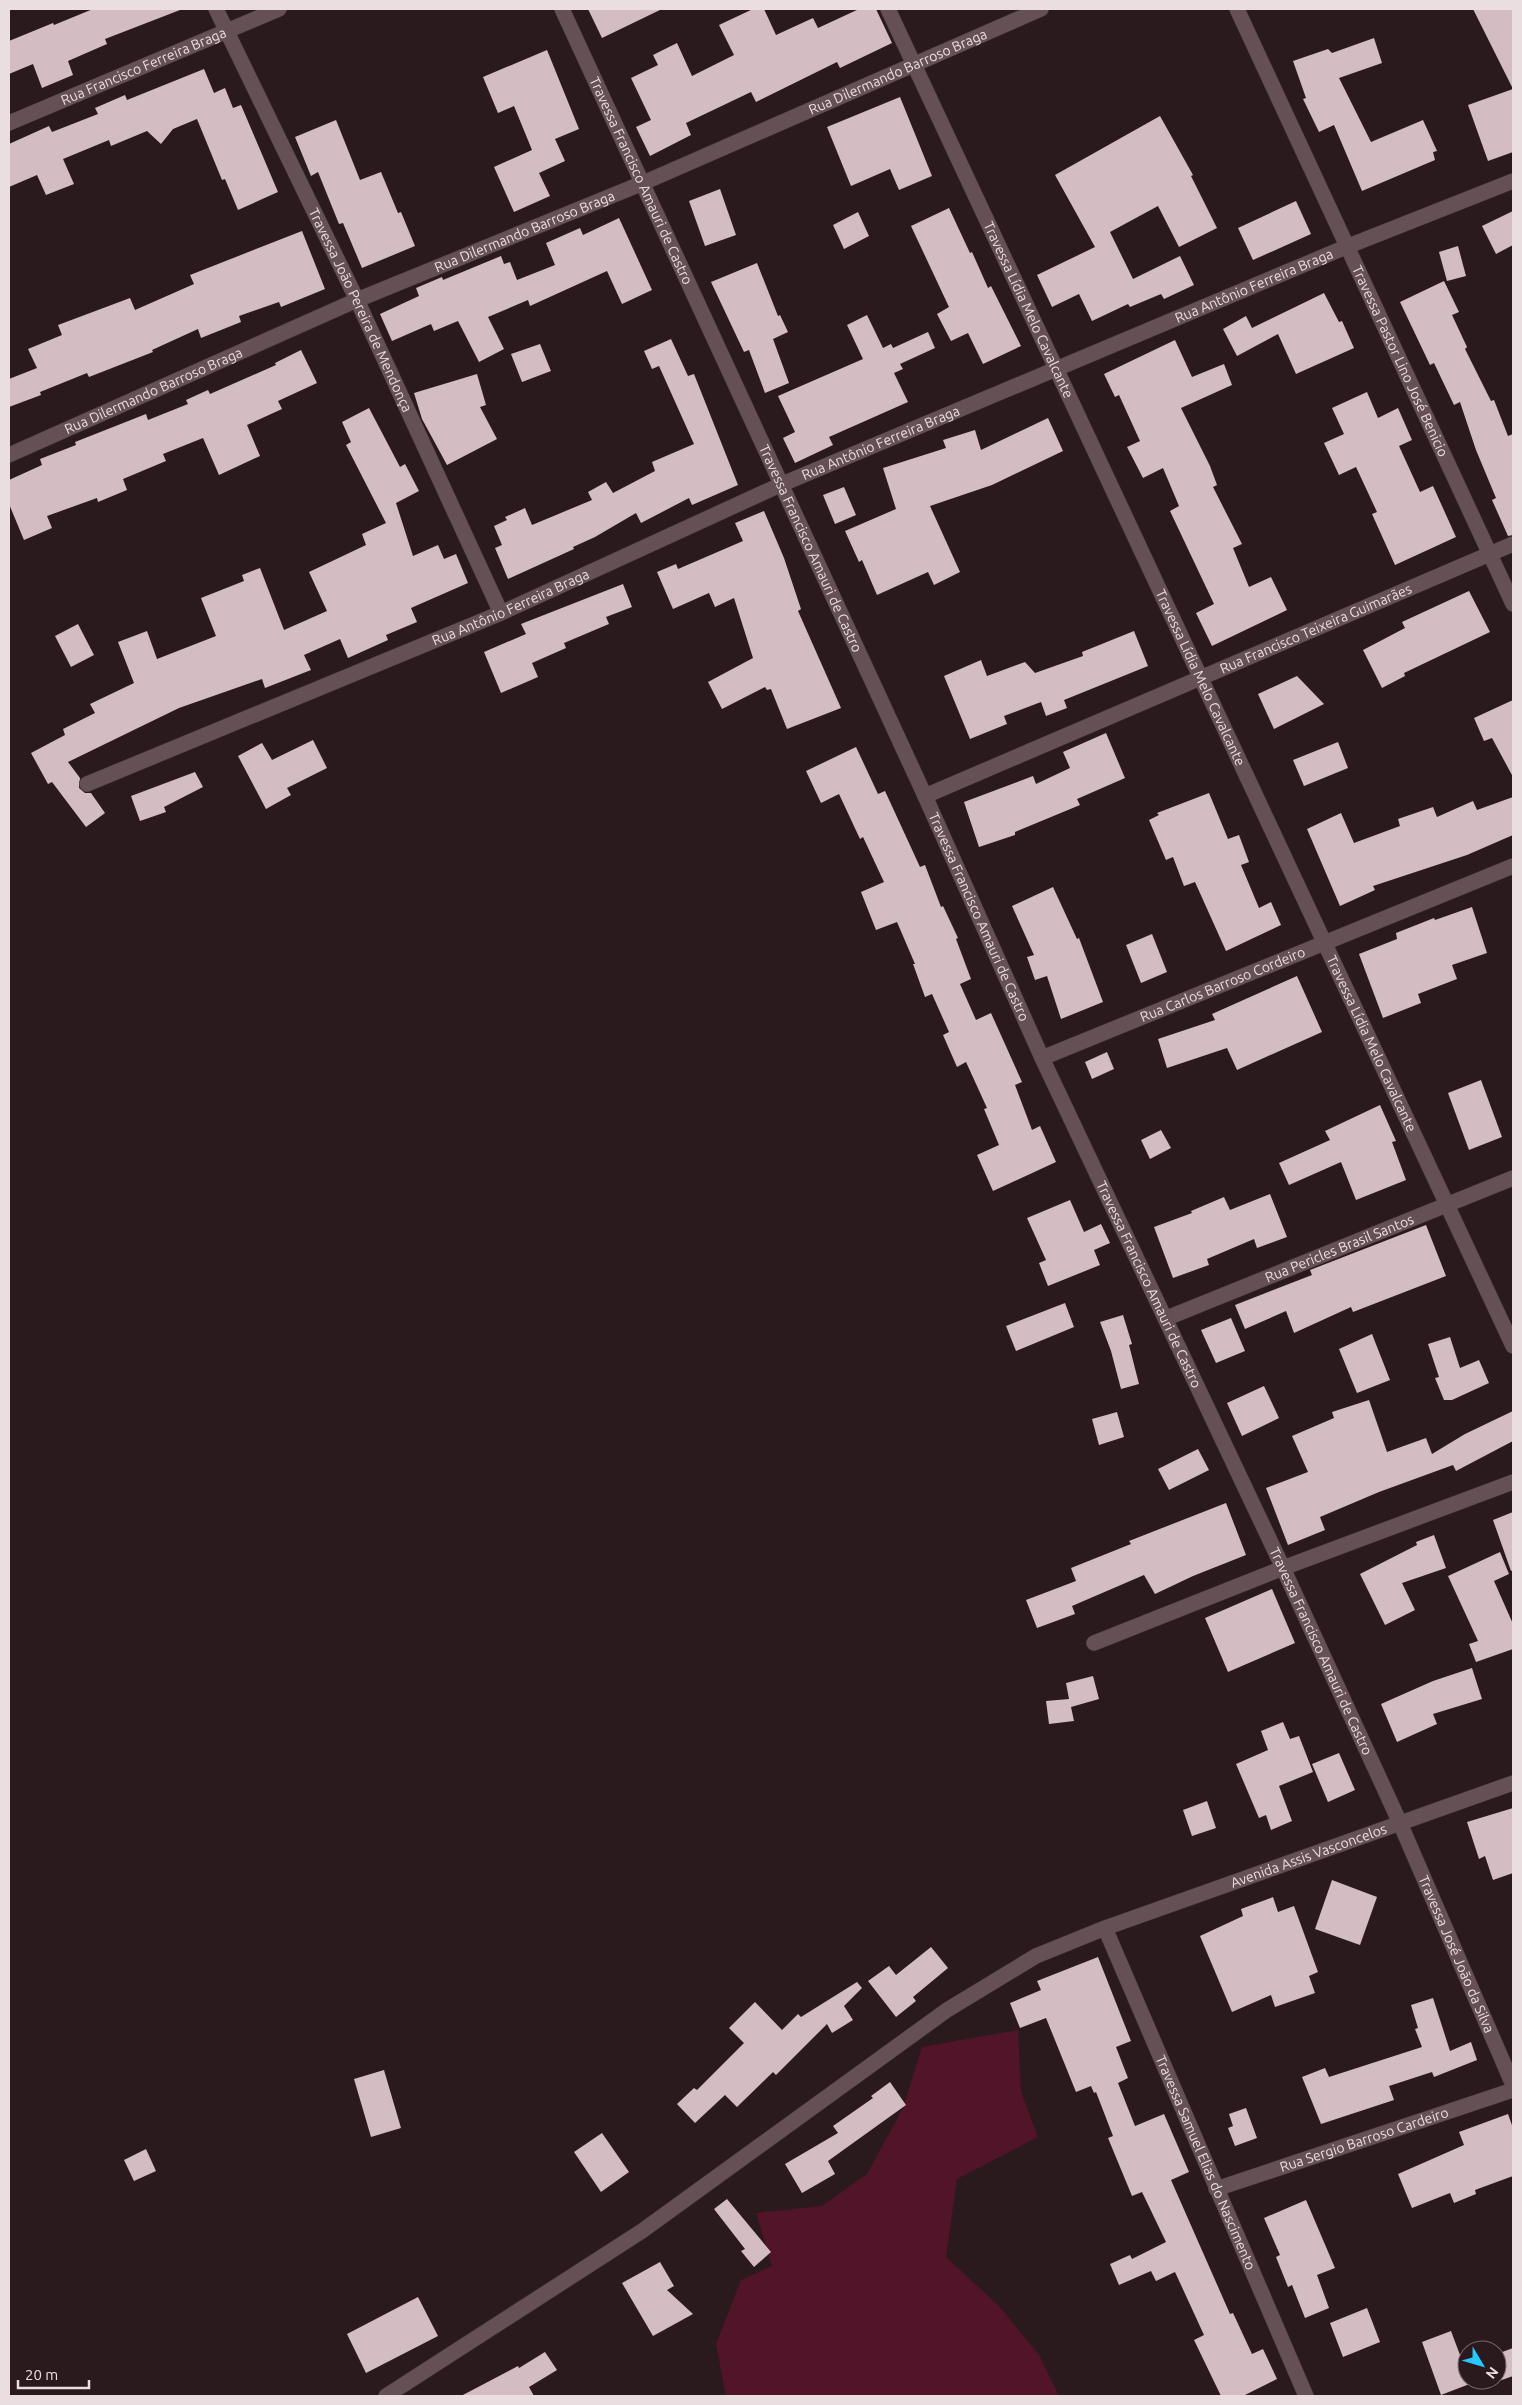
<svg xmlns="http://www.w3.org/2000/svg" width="1522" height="2405" font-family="Ubuntu,sans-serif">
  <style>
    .green { fill: #521429 }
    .building { fill: #d4bdc2 }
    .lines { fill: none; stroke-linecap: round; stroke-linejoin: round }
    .street-casing { stroke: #423538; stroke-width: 16 }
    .secondary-casing { stroke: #423538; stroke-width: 16 }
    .street { stroke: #645055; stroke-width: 15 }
    .secondary { stroke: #645055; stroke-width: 15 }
    .labels { text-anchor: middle; stroke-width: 5; stroke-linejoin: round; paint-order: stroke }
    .street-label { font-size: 14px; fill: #eadee0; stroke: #2a1a1e }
  </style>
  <rect width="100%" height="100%" fill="#2a1a1e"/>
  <path class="green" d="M1018,2030L1021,2092L1038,2137L957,2179L946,2257L999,2306L1039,2355L1059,2396H726L716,2344L741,2280L772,2266L756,2213L822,2206L867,2174L903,2108L922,2047Z"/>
  <g class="building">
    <path d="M93,9H179L180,10L105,39L107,44L68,61L73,75L42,88L33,64L9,74V41L53,23L54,25Z"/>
    <path d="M588,9H662L602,38Z"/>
    <path d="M753,9H764L776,35L813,18L818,28L859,9H876L892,43L840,68L837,62L756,102L751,92L686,123L691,135L650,156L636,127L651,120L631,78L658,65L653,55L677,43L692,76L734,55L719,25Z"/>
    <path d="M1473,9H1513V89Z"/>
    <path d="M1374,38L1382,63L1339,78L1371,142L1423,120L1437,151L1433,152L1435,160L1362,191L1334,125L1319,132L1303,99L1306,98L1293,61L1328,49L1332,53Z"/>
    <path d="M547,50L579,129L555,139L565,161L539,173L550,196L514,212L494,167L532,150L514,106L498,113L483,77Z"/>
    <path d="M204,69L214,93L225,88L233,108L241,105L278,192L238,210L225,179L222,180L197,119L173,129L161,144L147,131L111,146L109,140L63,159L74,184L46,195L37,175L9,187V144L49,126L52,132L98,114L95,108L125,95L127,100Z"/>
    <path d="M1513,89V152L1488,161L1468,105Z"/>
    <path d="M900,97L932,176L899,190L890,169L851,186L827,127Z"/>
    <path d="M1160,116L1193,175L1191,176L1217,228L1179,247L1158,206L1110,232L1133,279L1180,256L1194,285L1164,299L1161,294L1130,307L1128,304L1092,321L1079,294L1052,307L1037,275L1095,247L1055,175Z"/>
    <path d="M336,120L360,180L381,172L398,213L401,212L415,246L362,268L343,223L339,224L318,172L311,176L295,137Z"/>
    <path d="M720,189L736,235L705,246L689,201Z"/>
    <path d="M1296,201L1311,234L1253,260L1238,228Z"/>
    <path d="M949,208L970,253L972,252L988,288L991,286L1021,346L983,364L968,333L951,341L937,314L949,307L911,226Z"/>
    <path d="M1513,211V245L1496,254L1482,226Z"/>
    <path d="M858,212L869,236L844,249L833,225Z"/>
    <path d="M619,218L652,290L622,304L607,271L530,306L528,300L488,317L504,349L479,362L458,321L434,331L431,324L392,341L380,314L419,296L416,288L442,277L443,280L501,256L504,264L510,262L517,280L555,265L546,243L580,228L583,235Z"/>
    <path d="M302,231L325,289L281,307L279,302L239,316L241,322L201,338L198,329L152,350L153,352L89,377L87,373L40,392L41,395L9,407V379L37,368L28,349L62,335L58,325L130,298L135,310L194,284L190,275Z"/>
    <path d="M1458,246L1466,276L1447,281L1439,252Z"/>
    <path d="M757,263L778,316L780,315L788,332L773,339L789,383L765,393L749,350L744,352L711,282Z"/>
    <path d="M1444,281L1459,312L1452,315L1467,347L1465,349L1491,401L1494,400L1508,436L1513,434V535L1508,536L1492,500L1496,498L1476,450L1460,402L1454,405L1434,363L1430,365L1400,302Z"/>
    <path d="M1324,293L1339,322L1342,321L1354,348L1296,374L1278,334L1237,356L1223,329L1246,316L1252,328Z"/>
    <path d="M867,315L883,348L891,344L893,348L928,332L935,348L900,364L903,369L894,373L908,402L829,437L833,445L795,463L783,438L795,432L778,396L863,359L847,325Z"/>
    <path d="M671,339L688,376L694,374L738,485L692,505L689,498L641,523L636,513L595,537L573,547L574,549L508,579L495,548L502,545L494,526L507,520L505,517L525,508L532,525L592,500L588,492L606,482L613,493L655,471L652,462L694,444L659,366L652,369L644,351Z"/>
    <path d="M1175,340L1192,377L1224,364L1232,385L1181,408L1210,466L1217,485L1213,487L1242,544L1233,548L1249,587L1271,577L1287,610L1212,646L1196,613L1214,604L1170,511L1179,506L1163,468L1143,478L1127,447L1140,441L1119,395L1115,397L1104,374Z"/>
    <path d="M540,344L551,371L522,382L511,354Z"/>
    <path d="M301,350L317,383L278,401L282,409L247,425L260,456L219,475L203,438L163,454L166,461L123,479L127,490L98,502L97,498L47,516L52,528L24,540L9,504V480L42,465L40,459L76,445L75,442L146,414L148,420L188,404L186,400L208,390L210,394L276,365L275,363Z"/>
    <path d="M477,374L486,405L480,407L497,439L447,465L422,419L414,393Z"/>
    <path d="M1367,392L1378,418L1398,408L1412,440L1399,446L1420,492L1433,486L1456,537L1395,565L1372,514L1377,512L1356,467L1339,475L1324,443L1344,434L1332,408Z"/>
    <path d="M369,408L400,467L405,464L419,491L396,503L413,556L438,545L444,559L456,554L468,583L411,608L417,622L386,635L388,640L348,658L340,639L304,655L311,670L265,688L262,679L179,708L68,762L80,778L79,788L85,793H91L105,813L86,827L52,782L48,784L31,753L65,735L63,729L95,713L90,704L134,683L118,642L147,631L157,659L216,636L201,598L244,581L242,575L260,568L284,630L327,611L309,572L366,545L362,534L386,523L346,445L351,442L342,422Z"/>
    <path d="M1048,418L1063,451L992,485L930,506L960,572L934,585L928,572L877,595L862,560L859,562L845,531L896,509L883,468L946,448L943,440L975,430L981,450Z"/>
    <path d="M844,487L856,515L835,524L823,495Z"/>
    <path d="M764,511L784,558L801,609L798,611L841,708L787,729L771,689L767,690L765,687L722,709L708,682L753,658L734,598L715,607L709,593L673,609L657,572L676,564L678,569L743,541L735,523Z"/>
    <path d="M623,584L632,607L606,617L609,624L564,643L566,648L532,663L538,677L501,693L484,652L526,634L521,624Z"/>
    <path d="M1469,591L1490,632L1404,673L1405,676L1382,688L1363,650L1405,628L1402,622Z"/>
    <path d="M78,624L94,655L71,667L55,636Z"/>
    <path d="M1134,631L1148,666L1064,700L1067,708L1046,716L1041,702L1004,716L1007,724L970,739L944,676L981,660L987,676L1025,662L1035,673L1083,656L1082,652Z"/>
    <path d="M1297,676L1324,704L1274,729L1258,694Z"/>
    <path d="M1513,700V777L1492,738L1484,741L1474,718Z"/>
    <path d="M1106,733L1125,778L1077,799L1080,805L1015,832V835L979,847L964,802L1033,776L1036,784L1070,768L1063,752Z"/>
    <path d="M313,740L327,768L287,788L291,795L266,809L238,756L262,743L272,760Z"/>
    <path d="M1338,742L1348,768L1304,786L1293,760Z"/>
    <path d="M856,747L878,794L885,791L920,867L925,865L941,907L943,906L958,938L956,939L971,979L960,984L976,1020L991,1013L1022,1082L1015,1085L1032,1130L1040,1126L1056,1162L993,1191L977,1155L999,1145L984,1109L987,1108L966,1062L957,1067L943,1035L949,1032L932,994L925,997L913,964H915L897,922L876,930L861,892L884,882L863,837L860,839L839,794L821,803L806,771Z"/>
    <path d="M195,772L203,787L164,807L166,812L140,821L131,796Z"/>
    <path d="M1209,793L1228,839L1239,835L1249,862L1241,865L1259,908L1271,902L1281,925L1226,951L1195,882L1184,886L1173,857L1166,860L1149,820L1159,815L1157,813Z"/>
    <path d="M1513,797V835L1467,855L1373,886L1375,890L1340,906L1307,829L1341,813L1354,843L1400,826L1398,819L1433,807L1437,817L1473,801L1477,810Z"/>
    <path d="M1053,887L1077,939L1079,938L1103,1002L1061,1019L1047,976L1035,980L1027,957L1034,955L1012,906Z"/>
    <path d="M1472,907L1487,953L1452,965L1457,979L1418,994L1421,1003L1383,1018L1359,954L1397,939L1396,933L1434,918L1435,920Z"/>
    <path d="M1152,934L1167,972L1141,983L1126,945Z"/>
    <path d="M1297,976L1322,1032L1237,1070L1227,1048L1167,1068L1158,1039L1215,1020L1212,1014Z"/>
    <path d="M1107,1052L1114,1069L1092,1079L1085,1062Z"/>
    <path d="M1481,1080L1502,1137L1469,1150L1448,1093Z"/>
    <path d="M1380,1105L1396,1141L1392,1142L1406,1180L1356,1200L1341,1162L1289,1185L1279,1163L1330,1140L1325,1131Z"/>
    <path d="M1161,1130L1171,1148L1150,1159L1141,1140Z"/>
    <path d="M1270,1194L1287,1237L1257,1248L1254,1239L1207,1259L1209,1265L1173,1278L1154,1227L1192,1213L1191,1211L1224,1197L1230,1210Z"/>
    <path d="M1070,1200L1084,1232L1101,1224L1110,1243L1094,1250L1100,1265L1048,1286L1039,1263L1046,1260L1027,1218Z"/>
    <path d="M1426,1225L1446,1276L1353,1312L1351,1307L1294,1333L1286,1311L1245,1329L1235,1305L1312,1275L1310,1270Z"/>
    <path d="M1065,1303L1074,1327L1016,1351L1006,1326Z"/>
    <path d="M1123,1315L1132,1344L1129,1345L1139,1384L1121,1389L1111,1351L1100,1322Z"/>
    <path d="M1231,1318L1245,1351L1216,1363L1201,1330Z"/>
    <path d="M1372,1334L1390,1380L1357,1393L1339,1349Z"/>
    <path d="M1450,1337L1460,1368L1479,1360L1489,1383L1452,1400H1444L1435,1378L1439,1377L1428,1344Z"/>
    <path d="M1264,1386L1279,1418L1242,1436L1227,1403Z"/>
    <path d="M1369,1400L1387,1452L1426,1438L1432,1454L1465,1434L1513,1411V1441L1456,1471L1453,1465L1379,1492L1320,1517L1325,1530L1288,1545L1266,1488L1308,1472L1292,1436L1334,1418L1332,1412Z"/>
    <path d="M1117,1412L1124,1437L1099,1445L1092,1419Z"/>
    <path d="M1198,1449L1209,1470L1169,1490L1158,1469Z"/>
    <path d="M1226,1503L1246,1555L1193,1576L1155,1594L1144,1575L1072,1606L1075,1614L1037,1628L1026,1600L1076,1581L1071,1568L1131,1544L1129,1541Z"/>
    <path d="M1513,1512V1570L1511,1571L1493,1520Z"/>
    <path d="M1434,1535L1446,1568L1402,1583L1415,1610L1385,1625L1360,1574L1417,1545L1416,1542Z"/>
    <path d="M1500,1552L1509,1574L1494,1581L1513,1624V1649L1476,1662L1469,1644L1478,1641L1448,1576Z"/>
    <path d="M1272,1589L1295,1643L1228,1672L1205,1618Z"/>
    <path d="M1472,1668L1482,1699L1433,1714L1437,1724L1397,1742L1381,1704L1433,1681Z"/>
    <path d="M1093,1676L1099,1699L1071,1707L1074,1721L1049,1724L1046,1701L1069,1699L1066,1683Z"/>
    <path d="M1283,1722L1290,1739L1299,1736L1313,1772L1279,1786L1292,1821L1271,1830L1266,1815L1259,1818L1236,1764L1268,1750L1261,1731Z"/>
    <path d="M1339,1753L1355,1790L1328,1802L1312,1764Z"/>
    <path d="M1207,1801L1216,1828L1192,1836L1183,1810Z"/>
    <path d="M1513,1808V1873L1493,1880L1485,1856L1479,1859L1467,1822Z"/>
    <path d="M1332,1880L1377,1897L1360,1945L1315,1929Z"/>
    <path d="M1273,1897L1278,1912L1294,1906L1318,1972L1309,1976L1315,1993L1275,2007L1271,1995L1232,2012L1200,1936L1243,1916L1241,1909Z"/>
    <path d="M931,1947L948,1968L913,1997L916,2001L896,2017L868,1981L889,1966L896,1975Z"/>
    <path d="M1098,1957L1131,2041L1116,2047L1128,2078L1118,2083L1135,2126L1164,2114L1189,2172L1171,2180L1230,2314L1233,2313L1252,2354L1263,2349L1277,2379L1243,2396H1221L1194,2340L1204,2335L1175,2272L1156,2281L1151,2271L1119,2285L1110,2264L1130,2255L1132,2259L1166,2242L1142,2192L1132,2196L1108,2138L1113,2136L1096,2092L1094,2093L1091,2086L1076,2092L1046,2018L1020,2028L1010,2003L1041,1990L1037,1981Z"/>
    <path d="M857,1982L862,1988L844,2006L853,2020L832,2033L827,2024L776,2075L773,2072L737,2107L725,2095L695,2123L677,2104L694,2088L697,2090L744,2043L729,2028L755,2002L782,2030L798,2014L801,2017Z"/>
    <path d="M1433,1998L1450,2051L1471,2042L1477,2060L1434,2077L1432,2072L1389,2086L1394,2100L1321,2124L1302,2077L1325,2068L1329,2077L1422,2047L1415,2029L1418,2028L1411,2005Z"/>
    <path d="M384,2070L401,2128L371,2137L354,2079Z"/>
    <path d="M890,2082L906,2105L828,2161L835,2174L802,2193L785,2164L838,2133L833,2126L873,2098L871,2096Z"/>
    <path d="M1246,2108L1257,2138L1235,2146L1228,2128L1233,2126L1229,2114Z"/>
    <path d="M1508,2114L1513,2128V2176L1475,2190L1476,2194L1454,2203L1450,2193L1412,2208L1398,2174L1464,2145L1459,2132Z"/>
    <path d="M602,2133L629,2172L601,2192L574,2152Z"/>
    <path d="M146,2149L156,2171L134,2181L124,2160Z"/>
    <path d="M727,2199L771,2252L754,2267L741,2251L745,2249L714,2209Z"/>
    <path d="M1306,2200L1335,2268L1317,2275L1329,2308L1305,2318L1292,2285L1288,2287L1276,2257L1280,2255L1264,2218Z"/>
    <path d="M660,2262L674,2286L667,2290L693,2314L653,2336L622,2283Z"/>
    <path d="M418,2297L438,2336L366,2373L347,2334Z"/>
    <path d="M1367,2308L1380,2342L1343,2357L1330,2323Z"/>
    <path d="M1451,2331L1460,2355L1467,2353V2380H1497V2354L1513,2348V2376L1482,2387L1480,2380L1441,2395L1422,2342Z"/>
    <path d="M545,2352L557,2370L529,2387L534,2396H461L518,2366L519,2368Z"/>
  </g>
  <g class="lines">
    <defs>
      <g id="street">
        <path id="s1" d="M216,9L357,300L501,613"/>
        <path id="s2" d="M888,9L1513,1346"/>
        <path id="s3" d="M1237,9L1513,604"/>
        <path id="s4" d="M9,455L357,300L643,183"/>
        <path id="s5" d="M87,784L501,613L780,485L1346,247L1513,181"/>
        <path id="s6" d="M925,796L1513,544"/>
        <path id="s7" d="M1042,1058L1513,866"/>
        <path id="s8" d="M1167,1318L1513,1178"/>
        <path d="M1094,1643L1283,1568L1513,1482"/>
        <path id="s9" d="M1216,2189L1513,2090"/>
        <path id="s10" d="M386,2396L642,2231L947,2010L1036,1956L1105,1928L1306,2396"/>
      </g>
      <g id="secondary">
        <path id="s11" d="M562,9L925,796L1042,1058L1283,1568L1400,1823L1513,2085"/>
        <path id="s12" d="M9,123L279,9"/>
        <path id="s13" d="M643,183L1041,9"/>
        <path id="s14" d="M1105,1928L1513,1783"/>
      </g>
    </defs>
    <use href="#street" class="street-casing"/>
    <use href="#secondary" class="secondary-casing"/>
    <use href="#street" class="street"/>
    <use href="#secondary" class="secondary"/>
  </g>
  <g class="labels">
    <g class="street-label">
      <text dy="5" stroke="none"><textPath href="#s12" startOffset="146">Rua Francisco Ferreira Braga</textPath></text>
      <text dy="5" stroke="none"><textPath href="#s13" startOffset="278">Rua Dilermando Barroso Braga</textPath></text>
      <text dy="5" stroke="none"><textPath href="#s11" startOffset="189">Travessa Francisco Amauri de Castro</textPath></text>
      <text dy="5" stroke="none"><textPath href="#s4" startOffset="562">Rua Dilermando Barroso Braga</textPath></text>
      <text dy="5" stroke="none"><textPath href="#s5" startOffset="1269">Rua Antônio Ferreira Braga</textPath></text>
      <text dy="5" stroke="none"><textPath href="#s1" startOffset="334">Travessa João Pereira de Mendonça</textPath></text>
      <text dy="5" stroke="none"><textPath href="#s2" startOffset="332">Travessa Lídia Melo Cavalcante</textPath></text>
      <text dy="5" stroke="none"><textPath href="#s3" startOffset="388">Travessa Pastor Lino José Benicio</textPath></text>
      <text dy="5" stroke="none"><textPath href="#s4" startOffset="158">Rua Dilermando Barroso Braga</textPath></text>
      <text dy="5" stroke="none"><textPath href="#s5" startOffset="864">Rua Antônio Ferreira Braga</textPath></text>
      <text dy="5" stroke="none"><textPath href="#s11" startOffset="594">Travessa Francisco Amauri de Castro</textPath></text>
      <text dy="5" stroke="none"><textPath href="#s5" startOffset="459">Rua Antônio Ferreira Braga</textPath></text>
      <text dy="5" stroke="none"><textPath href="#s6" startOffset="425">Rua Francisco Teixeira Guimarães</textPath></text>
      <text dy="5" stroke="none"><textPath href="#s2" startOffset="738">Travessa Lídia Melo Cavalcante</textPath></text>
      <text dy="5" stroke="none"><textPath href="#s11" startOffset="999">Travessa Francisco Amauri de Castro</textPath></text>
      <text dy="5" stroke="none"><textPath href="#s7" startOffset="195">Rua Carlos Barroso Cordeiro</textPath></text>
      <text dy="5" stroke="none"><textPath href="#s2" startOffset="1142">Travessa Lídia Melo Cavalcante</textPath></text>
      <text dy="5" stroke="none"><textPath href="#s8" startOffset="186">Rua Pericles Brasil Santos</textPath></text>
      <text dy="5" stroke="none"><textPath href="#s11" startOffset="1404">Travessa Francisco Amauri de Castro</textPath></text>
      <text dy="5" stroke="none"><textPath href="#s11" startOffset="1809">Travessa Francisco Amauri de Castro</textPath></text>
      <text dy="5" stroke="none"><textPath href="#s14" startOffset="216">Avenida Assis Vasconcelos</textPath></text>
      <text dy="5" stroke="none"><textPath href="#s11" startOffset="2141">Travessa José João da Silva</textPath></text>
      <text dy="5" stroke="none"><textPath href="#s9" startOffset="156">Rua Sergio Barroso Cardeiro</textPath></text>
      <text dy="5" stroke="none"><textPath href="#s10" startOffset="1115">Travessa Samuel Elias do Nascimento</textPath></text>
    </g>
  </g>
  <rect width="1522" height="2405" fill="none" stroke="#eadee0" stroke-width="20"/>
  <g transform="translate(1482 2365) rotate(128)"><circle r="24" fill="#2a1a1e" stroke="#77686c"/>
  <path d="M0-4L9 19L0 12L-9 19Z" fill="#25c9fe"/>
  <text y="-8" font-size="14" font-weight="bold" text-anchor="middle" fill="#eadee0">N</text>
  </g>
  <path d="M18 2380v8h71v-8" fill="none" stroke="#eadee0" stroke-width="2.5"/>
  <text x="25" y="2380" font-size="15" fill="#eadee0" stroke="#2a1a1e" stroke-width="4" paint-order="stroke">20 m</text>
</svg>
